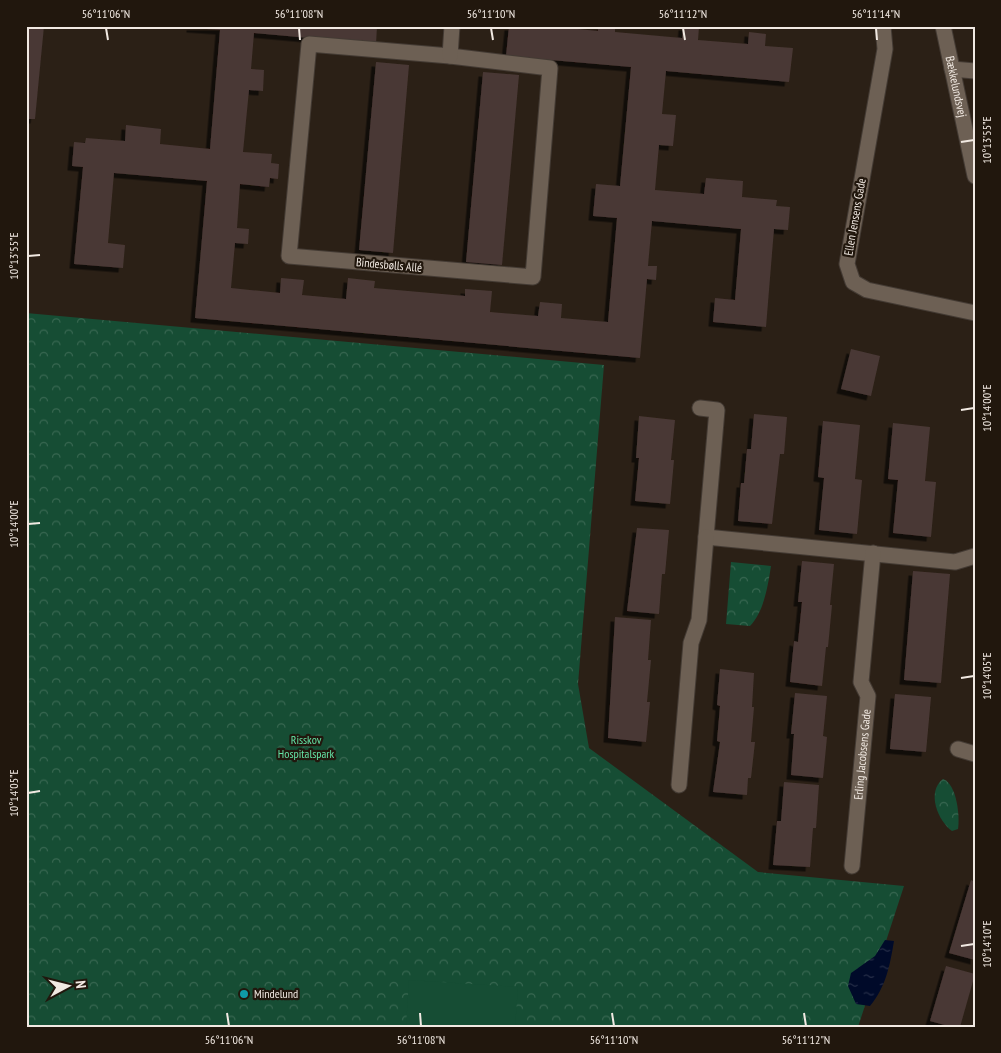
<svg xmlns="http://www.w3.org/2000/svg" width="1001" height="1053" font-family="'PT Sans Narrow',sans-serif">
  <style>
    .park { fill: url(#park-crowns) }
    .pitch { fill: #164d34 }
    .water { fill: url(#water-ripples) }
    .building { fill: #493835; filter: url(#shadow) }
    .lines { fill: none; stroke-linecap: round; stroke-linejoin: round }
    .minor-casing { stroke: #443b34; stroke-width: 17 }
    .minor { stroke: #6d6054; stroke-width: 15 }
    .ticks { fill: none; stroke: #f1e9e2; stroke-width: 2 }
    .culture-dot { fill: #0f9aa8; stroke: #21170d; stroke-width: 2 }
    .labels { text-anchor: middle; stroke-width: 4.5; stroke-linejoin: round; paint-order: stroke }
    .street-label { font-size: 12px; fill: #f1e9e2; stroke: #21170d }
    .park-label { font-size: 12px; fill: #64e3a6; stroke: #21170d }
    .poi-label { font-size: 12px; fill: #f1e9e2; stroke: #21170d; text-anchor: start }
    .neatline { fill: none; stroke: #f1e9e2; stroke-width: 2 }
    .ticks-label { font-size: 12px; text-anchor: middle; fill: #f1e9e2 }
  </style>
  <defs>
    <pattern id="park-crowns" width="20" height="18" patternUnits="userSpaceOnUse" patternTransform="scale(1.25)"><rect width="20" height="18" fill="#164d34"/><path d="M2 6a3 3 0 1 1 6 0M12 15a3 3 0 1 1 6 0" fill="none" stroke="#386751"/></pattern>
    <pattern id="water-ripples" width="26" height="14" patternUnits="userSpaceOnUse" patternTransform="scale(1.25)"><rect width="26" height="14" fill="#000a29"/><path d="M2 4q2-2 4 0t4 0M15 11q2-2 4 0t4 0" fill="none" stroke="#262e48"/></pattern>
    <filter id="shadow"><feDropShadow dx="-4.5" dy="4.5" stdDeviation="0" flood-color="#0009"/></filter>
  </defs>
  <rect width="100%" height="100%" fill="#2b2016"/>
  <g class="park">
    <path d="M26,313L604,365L578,684L589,748L758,872L904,886L858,1027H26Z"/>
    <path d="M731,562L771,566C768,585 764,612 750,626L726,624Z"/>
    <path d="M943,779C957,784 960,817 958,829L952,831C938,821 926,792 943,779Z"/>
  </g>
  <path class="pitch" d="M409,980L518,987L515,1027H406Z"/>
  <path class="water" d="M885,940L894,941C890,965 886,987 870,1006L856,1004L848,986L851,973L875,956Z"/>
  <g class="building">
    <path d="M26,26H44L35,119H26Z"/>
    <path d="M191,26H377L376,44L254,33L251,69L264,70L263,91L249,90L243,152L272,154L271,163L279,164L278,179L270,178L269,187L240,184L237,228L249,229L248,244L235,243L231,288L280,293L281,278L304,280L302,295L346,299L348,278L375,281L374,288L465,296V289L492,291L490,312L538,316L540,302L562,304L561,318L608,322L617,218L593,216L596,184L620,186L631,67L506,56L509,26H548L598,31V26H615V32L682,38L683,26H687L699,27L698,40L748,44L749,32L766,34L765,46L793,48L789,82L666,71L662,114L676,115L673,146L659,145L655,190L704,194L706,178L743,181L742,197L777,200L776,206L790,207L788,230L774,229L766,327L713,322L715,298L735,300L741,229L652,221L648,266H657L656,280L647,279L640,358L195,318L207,181L114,173L108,243L125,245L123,268L74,264L83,167L72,166L74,142L85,143L86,138L125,141L126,125L161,129L160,144L210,149L220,30L191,28Z"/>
    <path d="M376,62L409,65L393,253L359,250Z"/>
    <path d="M483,72L519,75L502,265L466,262Z"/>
    <path d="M851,349L880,356L871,396L841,389Z"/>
    <path d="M754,414L787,417L784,454H780L772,524L738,521L741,483H744L747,449H751Z"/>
    <path d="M639,416L675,420L671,460H674L670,504L635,501L639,458H636Z"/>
    <path d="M823,421L860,425L855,479L862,480L857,534L819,530L824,478L818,477Z"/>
    <path d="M893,423L930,427L925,481L936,482L931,537L893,533L898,480L888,479Z"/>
    <path d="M637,528L669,530L665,574H662L659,614L627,611Z"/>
    <path d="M802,561L834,564L830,605H832L828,647H826L822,686L790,682L794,641L798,642L802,602H798Z"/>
    <path d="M913,571L950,574L941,683L904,680Z"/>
    <path d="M615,617L651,620L648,660H651L647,702H650L646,742L608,738Z"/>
    <path d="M720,669L754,673L752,707H754L751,742H755L751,778H748L747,795L713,792L720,742L717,741L720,706L717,705Z"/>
    <path d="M795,693L827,696L823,736L827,737L823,778L791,775L794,734H791Z"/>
    <path d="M895,694L931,697L926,752L890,749Z"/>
    <path d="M784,782L819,785L816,828H813L810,867L773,865L777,821H781Z"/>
    <path d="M971,880L975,882V960L949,953Z"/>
    <path d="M946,966L975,974L960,1027H952L930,1021Z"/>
  </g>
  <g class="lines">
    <defs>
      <g id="minor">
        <path d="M883,26L885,49L847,264L853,282L867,290L975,313"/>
        <path id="s1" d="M943,26L975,176"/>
        <path d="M309,44L450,56L550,68L533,277L289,256Z"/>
        <path d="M450,56L452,26"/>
        <path d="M952,69L975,71"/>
        <path d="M700,408L717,410L706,537L955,562L975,556"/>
        <path d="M958,749L975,754"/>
        <path d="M679,785L691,643L699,620L706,537"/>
        <path id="s2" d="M852,866L868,696L861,682L873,553"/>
      </g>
    </defs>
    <use href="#minor" class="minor-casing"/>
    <use href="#minor" class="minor"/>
  </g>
  <path class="ticks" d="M106,28L108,40M299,28L300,40M491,28L493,40M683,28L685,40M876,28L877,40M961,142L974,140M28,256L40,255M961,410L974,408M28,524L40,523M961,678L974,676M28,793L40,791M961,946L974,944M227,1013L229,1026M420,1013L421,1026M612,1013L614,1026M804,1013L806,1026"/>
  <circle class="culture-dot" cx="244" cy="994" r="5"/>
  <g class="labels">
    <g class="street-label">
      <text dy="4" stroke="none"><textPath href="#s1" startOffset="62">Bækkelundsvej</textPath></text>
      <text transform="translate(855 217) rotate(-80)" y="4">Ellen Jensens Gade</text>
      <text transform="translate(389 265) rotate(5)" y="4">Bindesbølls Allé</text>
      <text dy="4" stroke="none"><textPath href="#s2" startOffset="112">Erling Jacobsens Gade</textPath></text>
    </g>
    <g class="park-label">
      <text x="306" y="744">Risskov<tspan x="306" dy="14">Hospitalspark</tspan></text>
    </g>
    <g class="poi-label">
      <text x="254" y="998">Mindelund</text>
    </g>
  </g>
  <rect width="1001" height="1053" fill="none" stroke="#21170d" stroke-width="55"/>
  <g transform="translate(68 986) rotate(83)" stroke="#21170d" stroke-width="4" paint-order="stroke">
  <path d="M0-4L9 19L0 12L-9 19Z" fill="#f1e9e2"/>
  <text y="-8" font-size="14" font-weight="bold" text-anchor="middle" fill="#f1e9e2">N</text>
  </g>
  <rect x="28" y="28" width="946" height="998" class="neatline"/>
  <g class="ticks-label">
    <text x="106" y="18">56°11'06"N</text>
    <text x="299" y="18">56°11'08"N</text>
    <text x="491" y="18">56°11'10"N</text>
    <text x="683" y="18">56°11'12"N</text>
    <text x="876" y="18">56°11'14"N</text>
    <text transform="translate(987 140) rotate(-90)" y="4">10°13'55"E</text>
    <text transform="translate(14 256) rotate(-90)" y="4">10°13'55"E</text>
    <text transform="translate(987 408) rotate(-90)" y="4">10°14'00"E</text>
    <text transform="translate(14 524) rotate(-90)" y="4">10°14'00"E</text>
    <text transform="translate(987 676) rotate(-90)" y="4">10°14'05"E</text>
    <text transform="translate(14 793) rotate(-90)" y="4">10°14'05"E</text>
    <text transform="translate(987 944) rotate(-90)" y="4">10°14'10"E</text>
    <text x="229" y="1044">56°11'06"N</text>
    <text x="421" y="1044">56°11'08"N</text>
    <text x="614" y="1044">56°11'10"N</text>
    <text x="806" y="1044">56°11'12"N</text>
  </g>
</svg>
